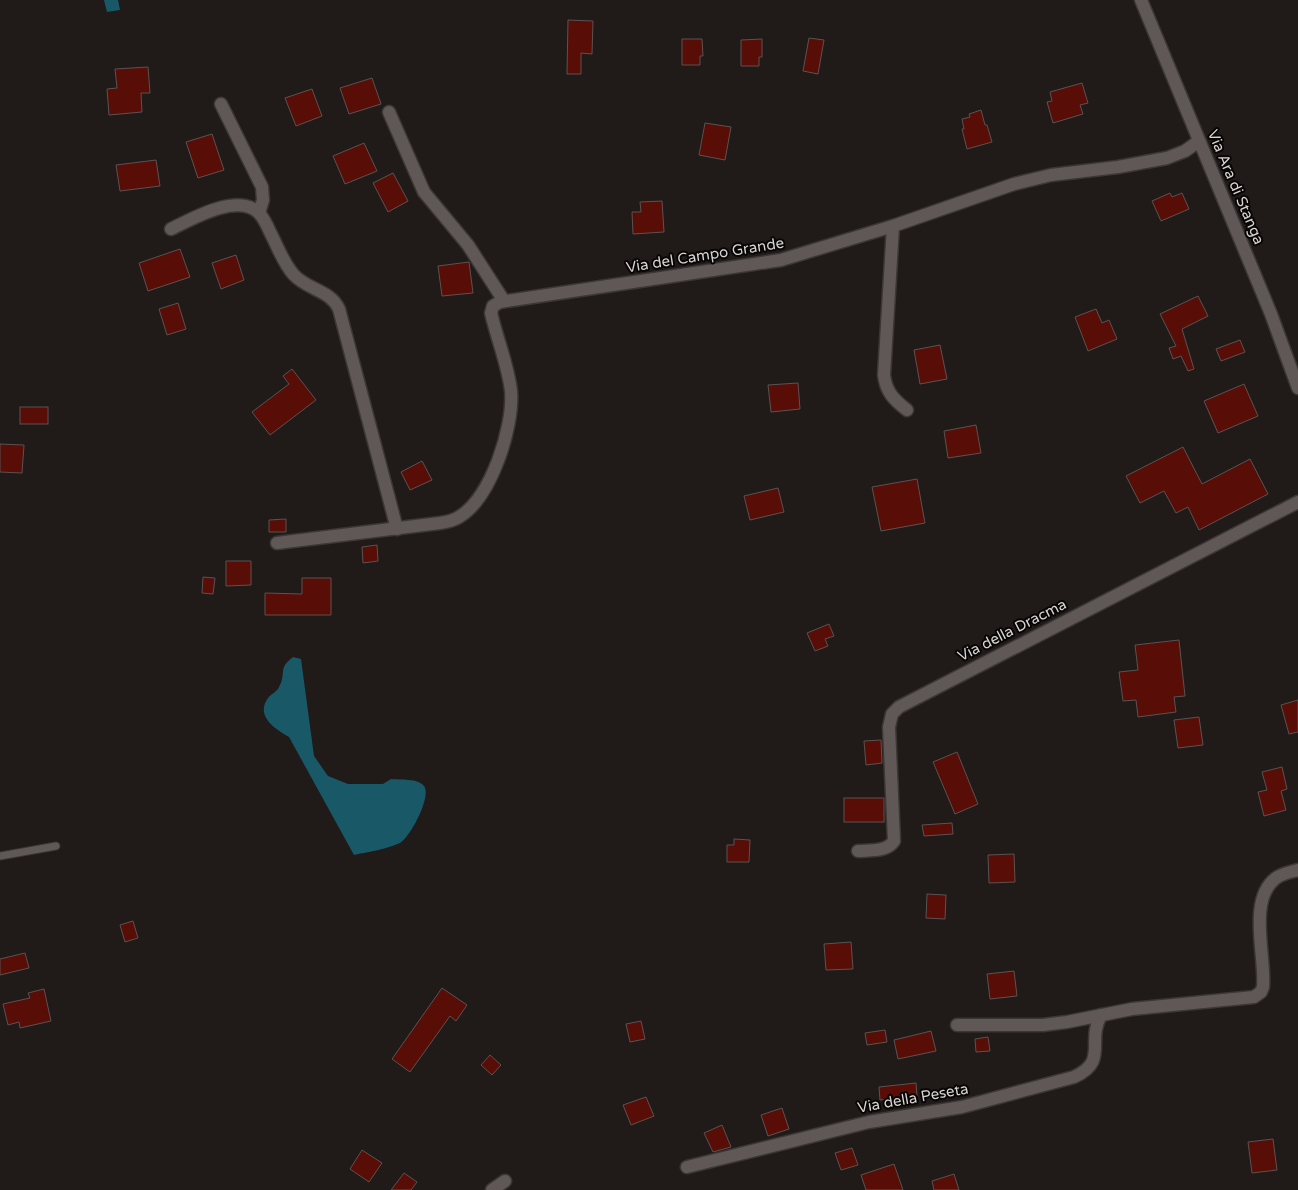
<svg xmlns="http://www.w3.org/2000/svg" width="1298" height="1190" font-family="'Varela Round',sans-serif">
  <style>
    .water { fill: #195866 }
    .building { fill: #590d07; stroke: #5a5352 }
    .lines { fill: none; stroke-linecap: round; stroke-linejoin: round }
    .lane-casing { stroke: #3b3736; stroke-width: 9 }
    .street-casing { stroke: #3b3736; stroke-width: 15 }
    .secondary-casing { stroke: #3b3736; stroke-width: 15 }
    .lane { stroke: #5f5856; stroke-width: 7 }
    .street { stroke: #5f5856; stroke-width: 12 }
    .secondary { stroke: #5f5856; stroke-width: 12 }
    .labels { text-anchor: middle; stroke-width: 4; stroke-linejoin: round; paint-order: stroke }
    .street-label { font-size: 15px; fill: #d8d4d3; stroke: #080605 }
  </style>
  <rect width="100%" height="100%" fill="#201a19"/>
  <g class="water">
    <path d="M104,0H118L120,10L107,12Z"/>
    <path d="M293,657L301,659L314,756L328,776L348,784H383L391,779C400,780 418,778 424,786C432,796 410,838 400,843C387,849 368,852 354,855L289,737C275,729 255,716 268,698C271,694 277,692 279,687C287,673 277,669 293,657Z"/>
  </g>
  <g class="building">
    <path d="M568,20L593,21L592,54L581,53V74H567Z"/>
    <path d="M809,38L824,40L818,74L803,71Z"/>
    <path d="M682,39H702L703,56H700V65H682Z"/>
    <path d="M762,39V57H759V66H741V40Z"/>
    <path d="M148,67L150,93H141L142,112L109,115L107,89L117,88L115,69Z"/>
    <path d="M372,78L381,104L349,114L340,88Z"/>
    <path d="M1082,83L1088,103L1080,105L1083,114L1053,123L1047,102L1052,101L1050,92Z"/>
    <path d="M312,89L322,116L296,126L285,98Z"/>
    <path d="M981,110L985,125H987L992,142L967,149L962,129H964L962,119L970,117L969,114Z"/>
    <path d="M705,123L731,127L725,160L699,155Z"/>
    <path d="M212,134L224,170L198,178L186,142Z"/>
    <path d="M364,143L377,171L345,184L333,156Z"/>
    <path d="M156,160L160,186L120,191L116,165Z"/>
    <path d="M393,173L408,201L388,212L373,183Z"/>
    <path d="M1170,193L1172,197L1182,193L1189,209L1161,221L1152,201Z"/>
    <path d="M662,201L664,232L633,234L632,212H641L640,202Z"/>
    <path d="M180,249L190,277L148,291L139,263Z"/>
    <path d="M236,255L244,280L221,289L212,263Z"/>
    <path d="M469,262L473,293L442,296L438,266Z"/>
    <path d="M1198,296L1208,316L1182,329L1194,369L1188,371L1181,356L1173,359L1169,348L1176,346L1160,314Z"/>
    <path d="M178,303L186,329L167,335L159,309Z"/>
    <path d="M1096,309L1102,323L1109,320L1117,339L1088,351L1075,317Z"/>
    <path d="M1240,340L1245,352L1221,361L1216,349Z"/>
    <path d="M940,345L947,379L920,384L914,350Z"/>
    <path d="M292,369L316,400L270,435L252,412L289,384L283,376Z"/>
    <path d="M798,383L800,409L771,412L768,385Z"/>
    <path d="M1244,384L1258,416L1218,433L1204,401Z"/>
    <rect x="20" y="407" width="28" height="17"/>
    <path d="M976,425L981,453L948,458L944,431Z"/>
    <path d="M0,444L24,445L22,473L0,472Z"/>
    <path d="M1183,447L1202,484L1250,459L1268,494L1199,530L1188,507L1176,513L1164,491L1140,503L1126,476Z"/>
    <path d="M422,461L432,480L410,490L401,472Z"/>
    <path d="M917,479L925,523L881,531L872,487Z"/>
    <path d="M778,488L784,512L750,520L744,496Z"/>
    <path d="M286,519V532H269V520Z"/>
    <path d="M377,545L378,561L363,563L362,547Z"/>
    <path d="M226,561H251V585L226,586Z"/>
    <path d="M203,577L215,578L213,594L202,593Z"/>
    <path d="M302,578H331V615H265V593L302,594Z"/>
    <path d="M829,624L834,636L825,639L828,646L815,651L807,633Z"/>
    <path d="M1179,640L1185,696L1174,697L1176,712L1138,717L1136,700L1123,701L1119,672L1138,670L1135,645Z"/>
    <path d="M1298,700V732L1289,734L1281,705Z"/>
    <path d="M1199,717L1203,745L1178,748L1174,720Z"/>
    <path d="M881,740L882,763L866,765L864,741Z"/>
    <path d="M957,752L978,804L955,814L933,762Z"/>
    <path d="M1282,767L1287,789L1281,791L1286,810L1264,816L1258,792L1267,790L1262,772Z"/>
    <rect x="844" y="798" width="40" height="24"/>
    <path d="M952,823L953,834L924,836L922,825Z"/>
    <path d="M734,839L750,840L749,862H727V845H734Z"/>
    <path d="M1014,854L1015,882L989,883L988,855Z"/>
    <path d="M927,894L946,895L945,919L926,918Z"/>
    <path d="M133,921L138,938L125,942L120,925Z"/>
    <path d="M851,942L853,969L826,970L824,944Z"/>
    <path d="M25,953L29,968L0,975V959Z"/>
    <path d="M1014,971L1017,996L990,999L987,974Z"/>
    <path d="M442,988L467,1005L456,1021L450,1016L410,1072L392,1059Z"/>
    <path d="M44,989L51,1021L20,1028L19,1022L8,1025L3,1004L30,998L28,993Z"/>
    <path d="M641,1021L645,1039L630,1042L626,1024Z"/>
    <path d="M885,1030L887,1042L867,1045L865,1033Z"/>
    <path d="M931,1031L936,1051L898,1059L894,1040Z"/>
    <path d="M988,1037L990,1051L976,1052L975,1039Z"/>
    <path d="M490,1055L501,1065L492,1075L481,1065Z"/>
    <path d="M916,1083L917,1096L880,1100L879,1087Z"/>
    <path d="M646,1097L654,1116L631,1125L623,1105Z"/>
    <path d="M782,1108L789,1129L768,1136L761,1115Z"/>
    <path d="M722,1125L731,1147L713,1152L704,1133Z"/>
    <path d="M1273,1139L1277,1170L1252,1173L1248,1142Z"/>
    <path d="M852,1148L858,1165L841,1170L835,1153Z"/>
    <path d="M362,1150L382,1163L369,1182L350,1169Z"/>
    <path d="M894,1164L903,1190H866L861,1175Z"/>
    <path d="M404,1173L417,1182L411,1190H391Z"/>
    <path d="M954,1174L959,1190H934L932,1181Z"/>
  </g>
  <g class="lines">
    <defs>
      <path id="lane" d="M0,856L56,846"/>
      <g id="street">
        <path d="M221,104L262,187L263,200L259,213"/>
        <path d="M389,112L424,192L468,245L504,301"/>
        <path d="M893,226L884,375C886,392 894,400 907,410"/>
        <path d="M171,229C192,219 236,193 258,212C263,217 267,225 270,232C278,247 283,263 294,275C308,290 330,290 339,309L397,529"/>
        <path d="M277,543L440,523C447,522 453,521 459,517C491,498 514,427 511,391C508,365 497,339 491,313L493,306L500,302L781,260L893,226L1014,184L1051,175L1118,167L1167,158L1185,151L1199,141"/>
        <path d="M858,851C870,850 887,852 894,841L889,727L892,714L899,707L1298,502"/>
        <path d="M957,1025H1043L1067,1022L1132,1009L1254,997L1261,992L1263,987C1266,957 1247,900 1276,878C1283,873 1291,872 1298,870"/>
        <path d="M687,1167L869,1122L962,1107L1074,1077C1109,1061 1086,1042 1101,1015"/>
        <path d="M492,1190L505,1181"/>
      </g>
      <path id="secondary" d="M1141,0L1271,314L1298,388"/>
    </defs>
    <use href="#lane" class="lane-casing"/>
    <use href="#street" class="street-casing"/>
    <use href="#secondary" class="secondary-casing"/>
    <use href="#lane" class="lane"/>
    <use href="#street" class="street"/>
    <use href="#secondary" class="secondary"/>
  </g>
  <g class="labels">
    <g class="street-label">
      <text transform="translate(1236 187) rotate(67)" y="5">Via Ara di Stanga</text>
      <text transform="translate(705 255) rotate(-9)" y="5">Via del Campo Grande</text>
      <text transform="translate(1012 630) rotate(-27)" y="5">Via della Dracma</text>
      <text transform="translate(913 1098) rotate(-10)" y="5">Via della Peseta</text>
    </g>
  </g>
</svg>
